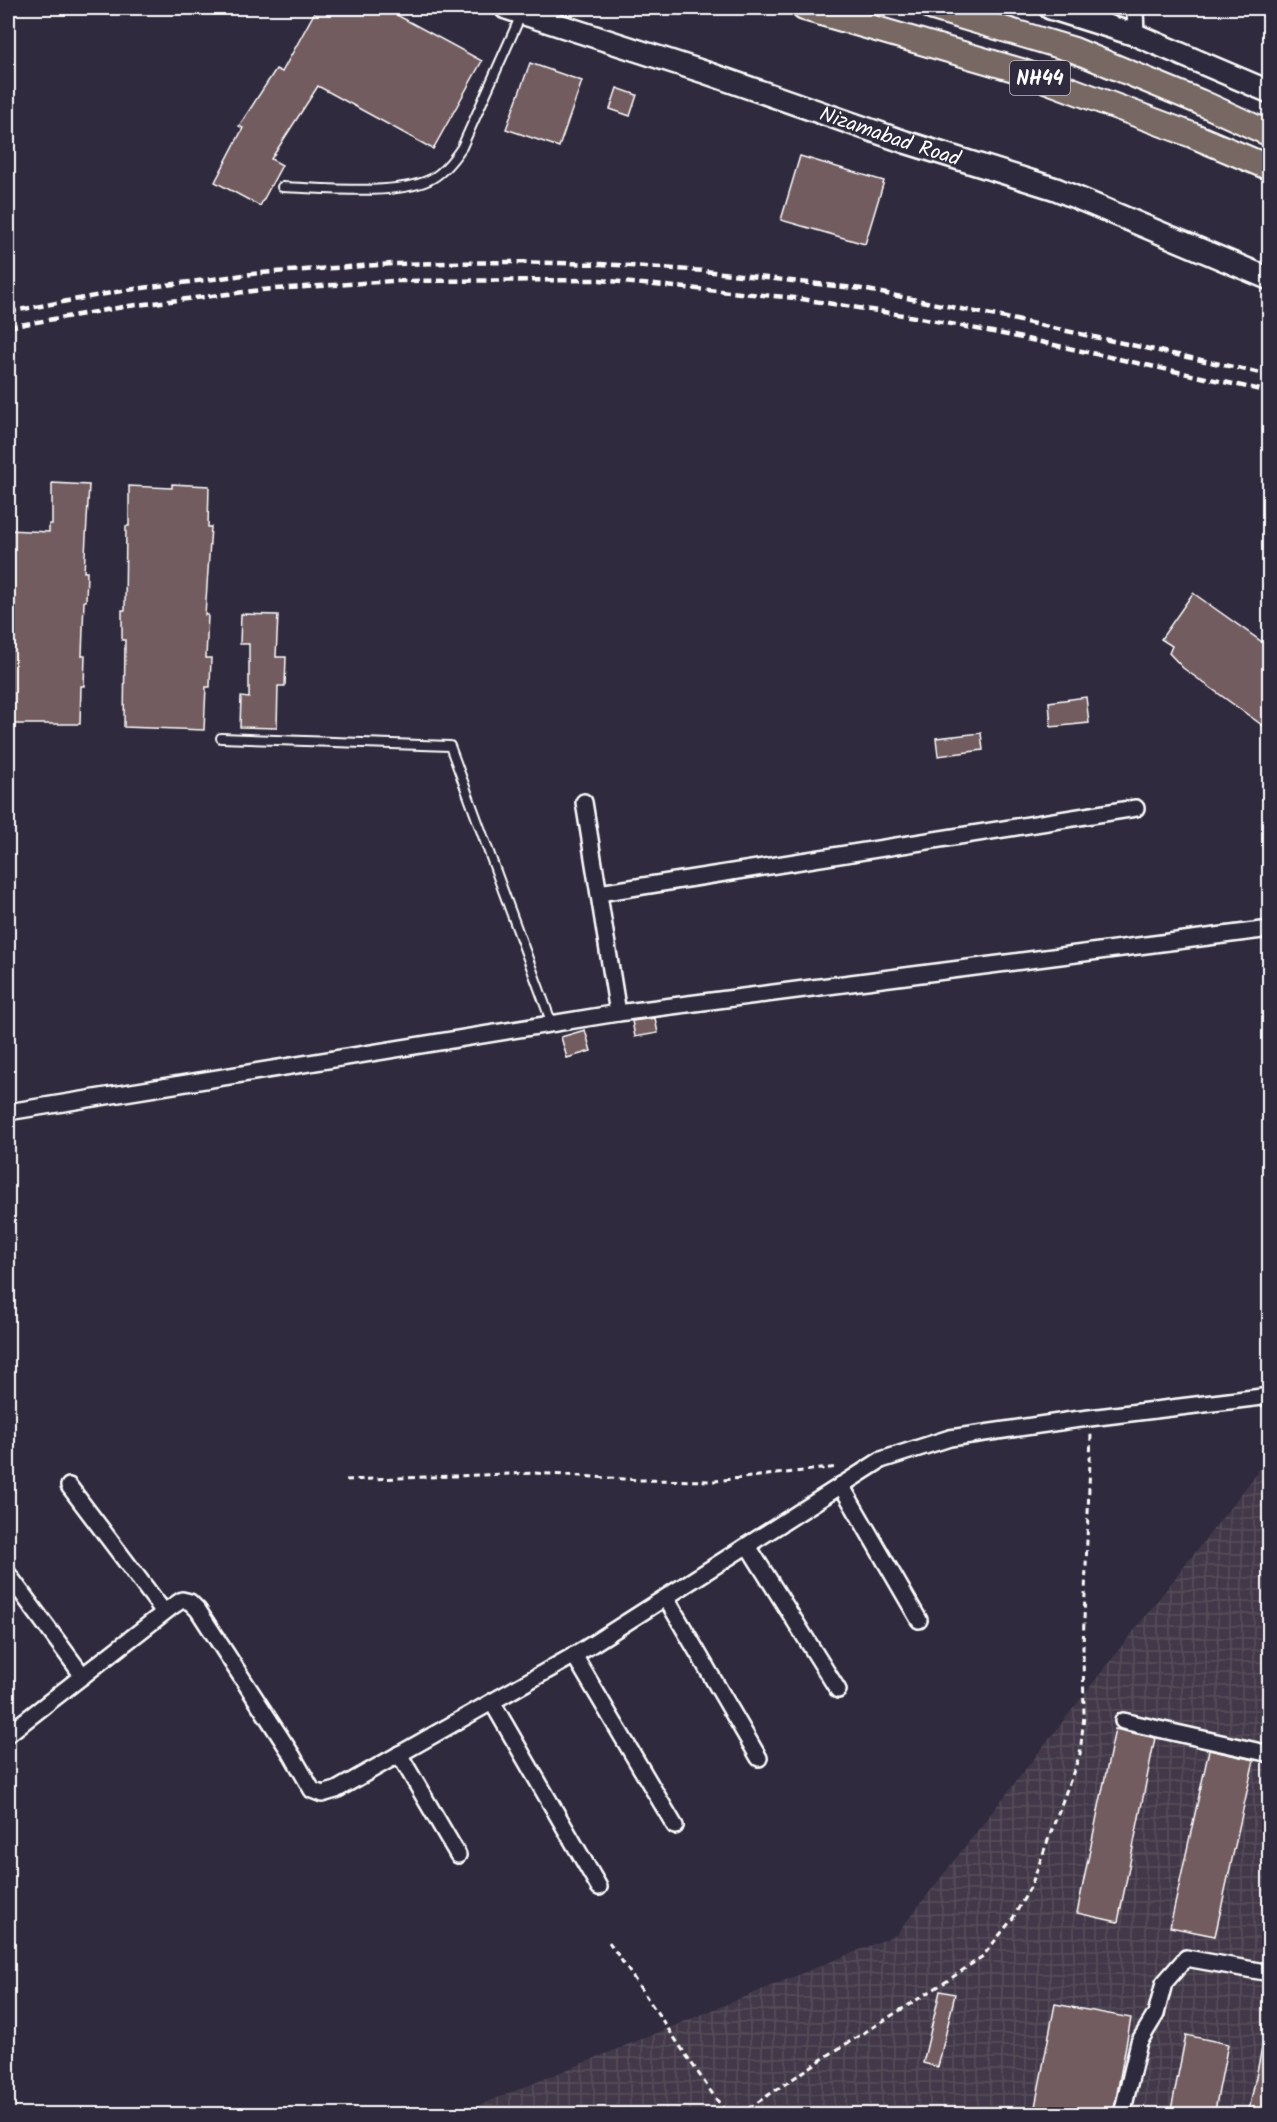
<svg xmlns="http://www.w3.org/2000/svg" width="1277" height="2122" font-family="Kalam,sans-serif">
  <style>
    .industrial { fill: url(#industrial-grid) }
    .building { fill: #735c61; stroke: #fff; stroke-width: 1.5 }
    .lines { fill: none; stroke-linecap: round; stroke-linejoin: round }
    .service-casing { stroke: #fff; stroke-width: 12 }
    .minor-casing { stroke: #fff; stroke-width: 20 }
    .secondary-casing { stroke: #fff; stroke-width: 26 }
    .trunk-casing { stroke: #fff; stroke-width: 28 }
    .path { stroke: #fff; stroke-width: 3; stroke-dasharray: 6 4.5; stroke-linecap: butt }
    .service { stroke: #2f2a3d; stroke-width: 8 }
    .minor { stroke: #2f2a3d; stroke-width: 15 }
    .secondary { stroke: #2f2a3d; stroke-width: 21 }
    .trunk { stroke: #776864; stroke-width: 24 }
    .rail { stroke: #fff; stroke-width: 4.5; stroke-dasharray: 9 4.5; stroke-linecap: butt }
    .labels { text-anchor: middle; stroke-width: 5; stroke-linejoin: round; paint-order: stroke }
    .shield { fill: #2f2a3d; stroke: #c1bfc5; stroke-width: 1.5 }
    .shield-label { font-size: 20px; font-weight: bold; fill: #fff }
    .street-label { font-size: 21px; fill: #fff; stroke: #2f2a3d }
  </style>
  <defs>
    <pattern id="industrial-grid" width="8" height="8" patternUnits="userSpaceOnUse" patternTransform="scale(1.5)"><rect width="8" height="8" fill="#433948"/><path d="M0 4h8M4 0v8" fill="none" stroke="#564d5a"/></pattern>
  </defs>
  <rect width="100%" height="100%" fill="#2f2a3d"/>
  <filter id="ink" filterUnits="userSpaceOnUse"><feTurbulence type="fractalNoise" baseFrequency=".0167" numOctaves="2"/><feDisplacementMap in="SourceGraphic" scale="12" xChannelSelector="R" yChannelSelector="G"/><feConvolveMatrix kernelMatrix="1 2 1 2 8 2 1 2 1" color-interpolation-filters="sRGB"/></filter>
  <g filter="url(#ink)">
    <path class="industrial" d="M1269,1458V2114H458L896,1935Z"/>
    <g class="building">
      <path d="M317,8H384L482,61L433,149L318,86L271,159L282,165L260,206L215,182L243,128L239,126L276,69L282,72Z"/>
      <path d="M530,63L582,81L559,147L506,129Z"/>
      <path d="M617,88L637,95L630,116L610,109Z"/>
      <path d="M800,156L884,181L865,244L781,220Z"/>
      <path d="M52,483L89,485L84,572H87L86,601H84L82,656H85L84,686H81L80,724H8V530L49,532V524H52Z"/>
      <path d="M172,484L209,486L208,527H211L205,615H208L206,658H211L210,687H206L204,730L124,727L125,640H122V610H125L126,526H129V486L172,488Z"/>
      <path d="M1193,593L1269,647V730L1183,668L1169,653L1172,646L1161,639Z"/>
      <path d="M241,614L278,615L276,657H286L285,686H278L277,728L240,727L241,697L249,698V644H240Z"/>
      <path d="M1086,697L1089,723L1051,727L1049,702Z"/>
      <path d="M981,733L983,750L938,756L936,738Z"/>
      <path d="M655,1018L658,1033L635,1037L632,1021Z"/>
      <path d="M585,1030L591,1051L567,1058L561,1037Z"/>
      <path d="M1115,1729L1155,1738L1118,1922L1077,1913Z"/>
      <path d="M1209,1750L1254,1760L1215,1936L1170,1927Z"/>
      <path d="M940,1991L955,1994L938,2067L923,2063Z"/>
      <path d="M1055,2004L1131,2018L1113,2115H1077L1035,2107Z"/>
      <path d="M1186,2035L1228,2044L1214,2115H1170Z"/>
      <path d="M1263,2043L1269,2044V2115H1248Z"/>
    </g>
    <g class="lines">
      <defs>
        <g id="service">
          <path d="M282,187C321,188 394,196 429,180C442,174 454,159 462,147L521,15"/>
          <path d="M221,738L450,746L552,1024"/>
        </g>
        <g id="minor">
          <path d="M1135,8L1136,35"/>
          <path d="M1101,24L1102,8"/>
          <path d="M584,802L618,1013"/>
          <path d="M599,893L1136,808"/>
          <path d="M8,1112L618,1013L1270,929"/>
          <path d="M841,1485L919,1620"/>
          <path d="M69,1486L164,1612"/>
          <path d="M748,1546L838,1690"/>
          <path d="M8,1574L83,1676"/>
          <path d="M666,1598L759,1758"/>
          <path d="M574,1655L675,1826"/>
          <path d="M492,1702L599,1887"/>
          <path d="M1123,1721L1270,1754"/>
          <path d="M8,1734L170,1608L182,1600L190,1602L198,1610L292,1755L312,1790L322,1794L336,1790L580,1652L881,1460L950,1438L1073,1420L1270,1396"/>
          <path d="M399,1754L458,1855"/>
          <path d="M1122,2114L1139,2042L1156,2014L1164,1983L1186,1958L1270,1973"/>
        </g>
        <g id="secondary">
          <path id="s1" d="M506,8L707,73L905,142L1056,189L1270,279"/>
          <path d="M1050,8L1136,35L1270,92"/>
        </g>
        <g id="trunk">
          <path d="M804,8L1021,71L1192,135L1270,168"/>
          <path d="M933,8L1074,50L1200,102L1270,134"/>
        </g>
      </defs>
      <use href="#service" class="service-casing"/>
      <use href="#minor" class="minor-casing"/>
      <use href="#secondary" class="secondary-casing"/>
      <use href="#trunk" class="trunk-casing"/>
      <g class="path">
        <path d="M346,1480L535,1473L639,1480L715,1481L838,1467"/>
        <path d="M609,1942L716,2099L729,2114"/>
        <path d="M740,2114L830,2054L947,1981L983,1956L1013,1918L1031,1886L1080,1754L1084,1716L1083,1647L1091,1434"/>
      </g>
      <use href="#service" class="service"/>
      <use href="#minor" class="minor"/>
      <use href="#secondary" class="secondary"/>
      <use href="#trunk" class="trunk"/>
      <g class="rail">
        <path d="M8,312L127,290L260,273L392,264L511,262L601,264L705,271L862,289L1016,320L1270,375"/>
        <path d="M8,327L129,306L261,290L392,281L600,280L795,298L915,317L1013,336L1270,392"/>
      </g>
    </g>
  </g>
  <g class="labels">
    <rect class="shield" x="1010" y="61" width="60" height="34" rx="4.5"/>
    <g class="shield-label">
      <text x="1040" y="85">NH44</text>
    </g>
    <g class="street-label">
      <text dy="7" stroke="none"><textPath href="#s1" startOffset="405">Nizamabad Road</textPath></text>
    </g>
  </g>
  <rect width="1277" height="2122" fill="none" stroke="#2f2a3d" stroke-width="30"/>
  <rect x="15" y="15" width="1247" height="2092" fill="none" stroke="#fff" stroke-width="2" filter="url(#ink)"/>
</svg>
